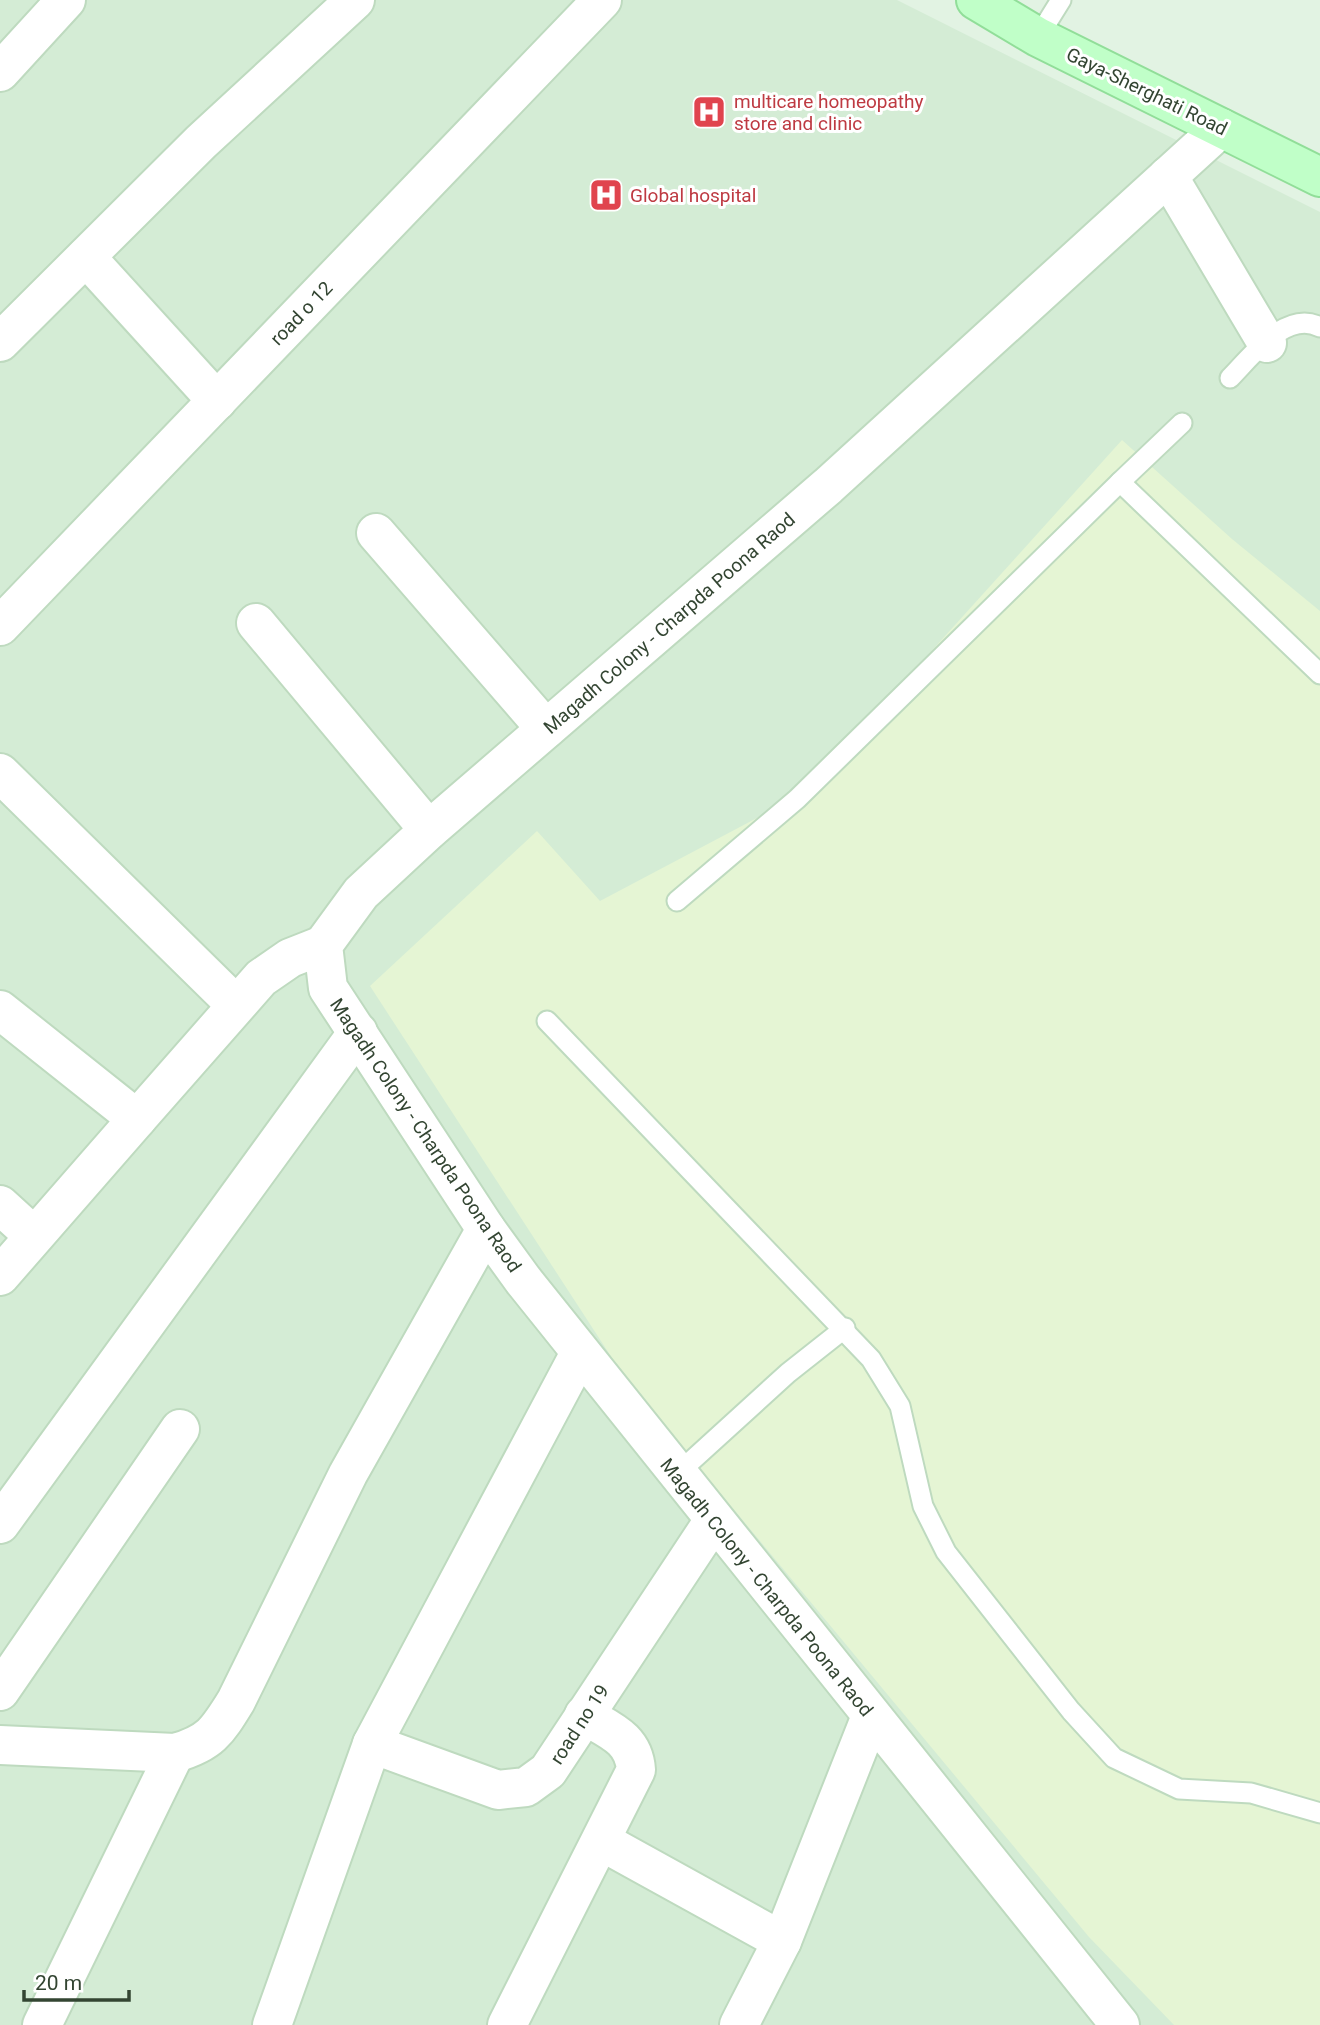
<svg xmlns="http://www.w3.org/2000/svg" width="1320" height="2025" font-family="Roboto,sans-serif">
  <style>
    .residential { fill: #d4ecd5 }
    .medical { fill: #e5f5d4 }
    .lines { fill: none; stroke-linecap: round; stroke-linejoin: round }
    .lane-casing { stroke: #bedabf; stroke-width: 23 }
    .street-casing { stroke: #bedabf; stroke-width: 42 }
    .secondary-casing { stroke: #91de99; stroke-width: 42 }
    .lane { stroke: #fff; stroke-width: 19 }
    .street { stroke: #fff; stroke-width: 38 }
    .secondary { stroke: #c0ffc8; stroke-width: 38 }
    .labels { text-anchor: middle; stroke-width: 6; stroke-linejoin: round; paint-order: stroke }
    .street-label { font-size: 19px; fill: #334532; stroke: #fff }
    .health-label { font-size: 19px; fill: #be3a42; stroke: #fff; text-anchor: start }
  </style>
  <rect width="100%" height="100%" fill="#e2f3e3"/>
  <path class="residential" d="M0,0H897L1320,212V2025H0Z"/>
  <path class="medical" d="M1122,440L1232,539L1320,611V2025H1174L1089,1937L627,1381L370,986L537,831L600,901L787,802L908,677Z"/>
  <g class="lines">
    <defs>
      <g id="lane">
        <path d="M1038,37L1061,0"/>
        <path d="M1230,378C1251,357 1286,309 1320,327"/>
        <path d="M1120,482L1182,423"/>
        <path d="M677,901L797,799L1120,482L1320,674"/>
        <path d="M547,1021L871,1359L900,1406L923,1506L946,1552L1071,1711L1114,1758L1179,1789L1251,1793L1320,1813"/>
        <path d="M677,1474L788,1373L845,1328"/>
      </g>
      <g id="street">
        <path d="M0,72L66,0"/>
        <path d="M1168,176L1267,343"/>
        <path d="M86,257L217,401"/>
        <path d="M0,342L201,142L355,0"/>
        <path d="M376,533L546,729"/>
        <path d="M256,623L429,830"/>
        <path d="M0,626L602,0"/>
        <path d="M0,773L236,1005"/>
        <path d="M0,1010L137,1119L0,1276"/>
        <path d="M137,1119L261,978L290,958L323,945"/>
        <path d="M0,1205L34,1236"/>
        <path d="M0,1524L358,1032"/>
        <path d="M0,1691L180,1429"/>
        <path d="M372,1744L498,1790L526,1787L548,1771L714,1520"/>
        <path d="M0,1745L175,1753C210,1743 217,1732 236,1701L348,1474L486,1229"/>
        <path d="M601,1841L782,1941"/>
        <path d="M42,2025L175,1753"/>
        <path d="M272,2025L372,1744L580,1353"/>
        <path d="M507,2025L636,1770C634,1738 609,1730 584,1715"/>
        <path d="M739,2025L782,1941L871,1716"/>
        <path d="M1120,2025L523,1280L486,1229L328,988L323,945L361,893L429,830L828,486L1221,128"/>
      </g>
      <path id="secondary" d="M976,0L1038,37L1320,177"/>
    </defs>
    <use href="#lane" class="lane-casing"/>
    <use href="#street" class="street-casing"/>
    <use href="#secondary" class="secondary-casing"/>
    <use href="#lane" class="lane"/>
    <use href="#street" class="street"/>
    <use href="#secondary" class="secondary"/>
  </g>
  <defs>
    <symbol id="hospital-square" viewBox="-11 -11 22 22"><rect x="-9" y="-9" width="18" height="18" rx="4" fill="#e0444e" stroke="#fff"/><path d="M-5-5h3v3.5h4V-5h3V5h-3V1.5h-4V5h-3Z" fill="#fff"/></symbol>
  </defs>
  <g fill-rule="evenodd">
    <use href="#hospital-square" x="690" y="93" width="38" height="38"/>
    <use href="#hospital-square" x="587" y="176" width="38" height="38"/>
  </g>
  <g class="labels">
    <g class="street-label">
      <text transform="translate(1147 91) rotate(26)" y="7">Gaya-Sherghati Road</text>
      <text transform="translate(301 313) rotate(-46)" y="7">road o 12</text>
      <text transform="translate(669 623) rotate(-41)" y="7">Magadh Colony - Charpda Poona Raod</text>
      <text transform="translate(426 1135) rotate(56)" y="7">Magadh Colony - Charpda Poona Raod</text>
      <text transform="translate(767 1587) rotate(51)" y="7">Magadh Colony - Charpda Poona Raod</text>
      <text transform="translate(579 1724) rotate(-57)" y="7">road no 19</text>
    </g>
    <g class="health-label">
      <text x="734" y="108">multicare homeopathy<tspan x="734" dy="22">store and clinic</tspan></text>
      <text x="630" y="202">Global hospital</text>
    </g>
  </g>
  <path d="M24 1990v10h105v-10" fill="none" stroke="#334532" stroke-width="3.5"/>
  <text x="35" y="1990" font-size="21" fill="#334532" stroke="#ffffff" stroke-width="5" paint-order="stroke">20 m</text>
</svg>
